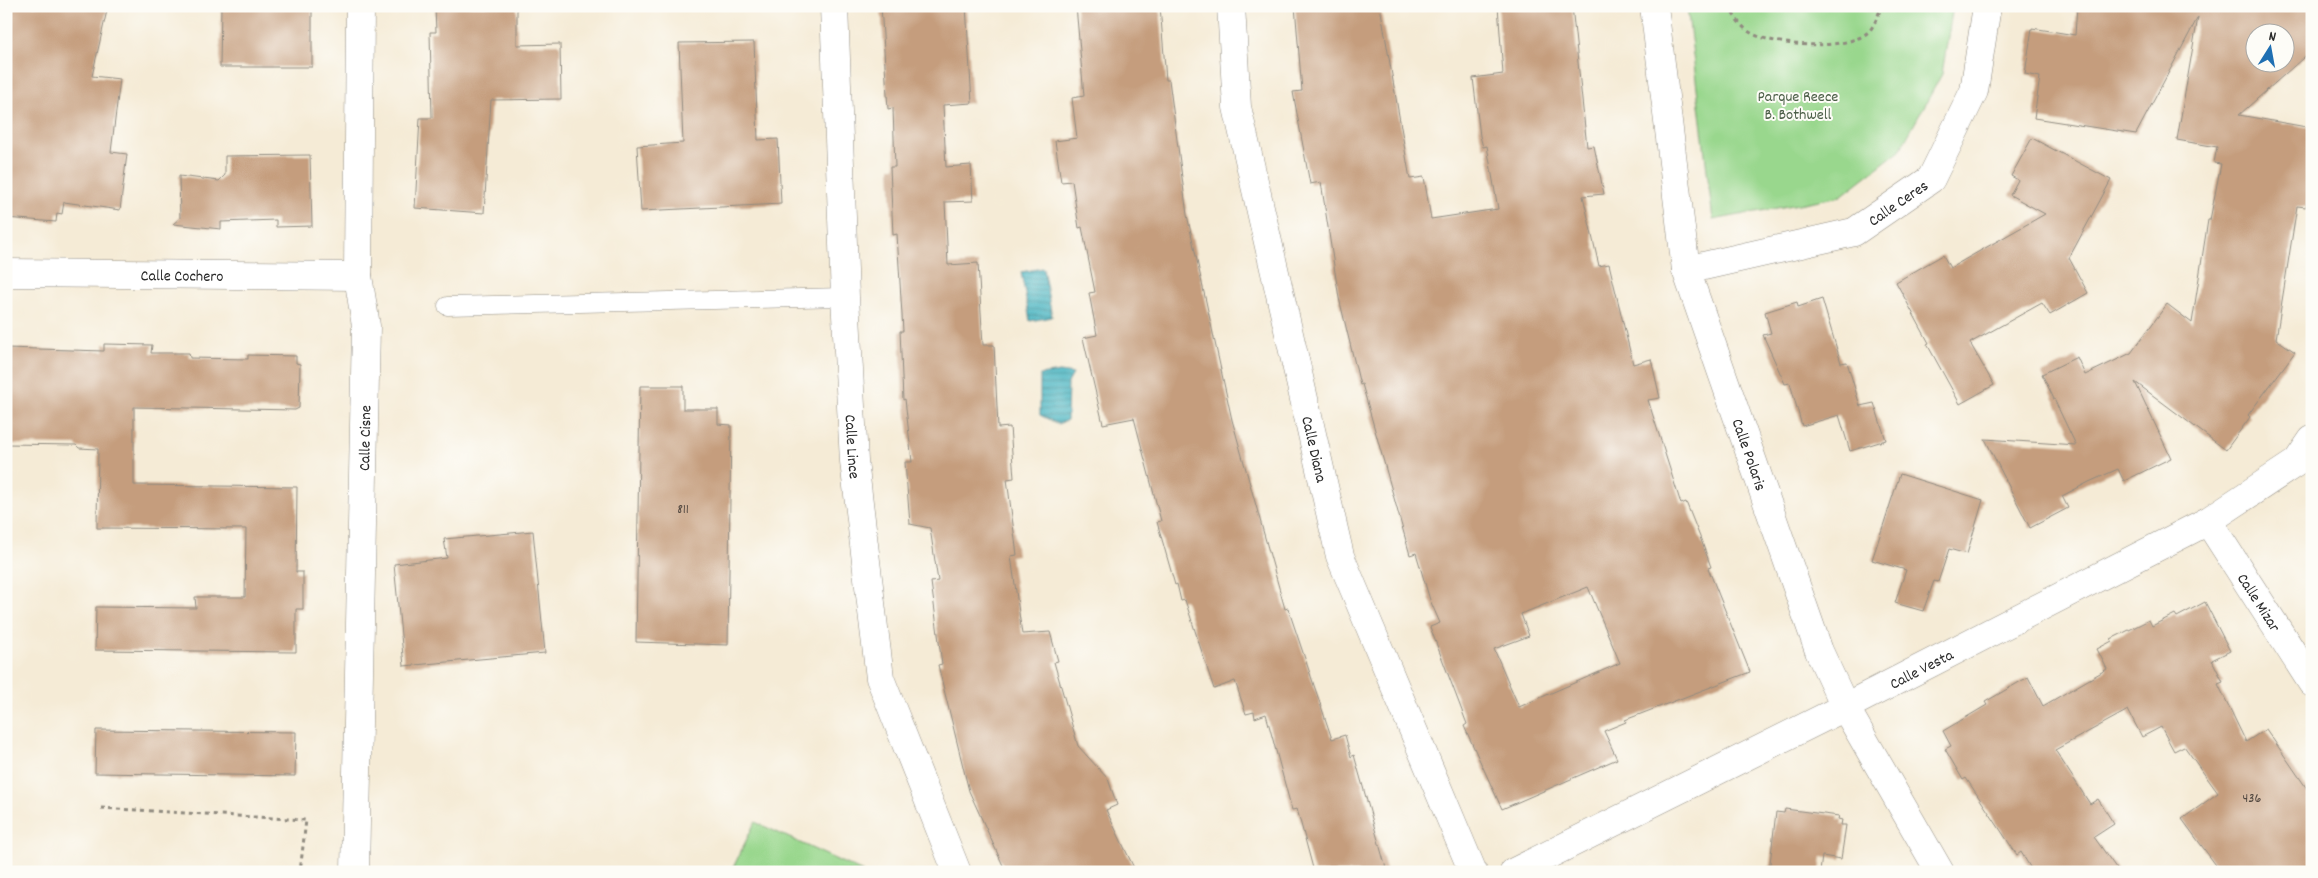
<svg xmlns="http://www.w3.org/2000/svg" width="2318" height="878" font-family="Dekko,sans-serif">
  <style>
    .green { fill: #99d78d; stroke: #62815c }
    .water { fill: url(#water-rules); stroke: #387076 }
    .building { fill: #c59d7d; fill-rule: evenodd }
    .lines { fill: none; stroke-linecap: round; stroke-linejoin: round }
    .lane-casing { stroke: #908b80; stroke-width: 19 }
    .street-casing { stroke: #908b80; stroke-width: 29 }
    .path { stroke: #908b80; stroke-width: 3; stroke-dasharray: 4 4; stroke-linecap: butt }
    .lane { stroke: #fff; stroke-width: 18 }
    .street { stroke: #fff; stroke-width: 28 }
    .labels { text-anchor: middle; stroke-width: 4; stroke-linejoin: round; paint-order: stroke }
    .number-label { font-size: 14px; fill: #524840 }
    .park-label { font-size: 16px; fill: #4c5f48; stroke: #fdfcf7 }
    .street-label { font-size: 16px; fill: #2b2b2b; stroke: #fdfcf7 }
  </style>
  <defs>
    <pattern id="water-rules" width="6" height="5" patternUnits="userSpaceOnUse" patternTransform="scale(1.25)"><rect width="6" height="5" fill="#46b4c1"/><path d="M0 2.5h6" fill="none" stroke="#3b939d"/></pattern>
  </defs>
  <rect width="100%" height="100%" fill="#fdfcf7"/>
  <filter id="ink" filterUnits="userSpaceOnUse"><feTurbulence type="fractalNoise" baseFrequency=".02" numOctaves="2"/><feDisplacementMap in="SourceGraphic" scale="10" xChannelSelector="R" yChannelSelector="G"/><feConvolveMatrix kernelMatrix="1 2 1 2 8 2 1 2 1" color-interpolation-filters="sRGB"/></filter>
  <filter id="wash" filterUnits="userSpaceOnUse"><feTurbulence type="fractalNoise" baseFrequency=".0096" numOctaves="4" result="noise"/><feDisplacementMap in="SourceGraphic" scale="20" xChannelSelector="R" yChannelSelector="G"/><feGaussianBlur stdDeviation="1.12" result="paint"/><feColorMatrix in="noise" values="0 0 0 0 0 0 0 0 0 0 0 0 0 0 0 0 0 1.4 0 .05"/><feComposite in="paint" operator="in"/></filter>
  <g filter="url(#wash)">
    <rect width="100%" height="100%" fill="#f5ebd6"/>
    <g class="green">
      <path d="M1687,6H1953L1942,74L1900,150L1841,196L1713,220Z"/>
      <path d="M755,822L863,872H731Z"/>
    </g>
    <g class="water">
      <path d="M1043,268L1052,317L1030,321L1021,272Z"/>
      <path d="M1060,372L1073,374L1068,383L1067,420L1058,424L1040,415V375Z"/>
    </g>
    <g id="blocks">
      <g class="building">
        <path d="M6,6H108L92,76L120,79L111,152L127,154L120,210L64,202L62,214L57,213L56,222L6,218Z"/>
        <path d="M221,6H312V67H220Z"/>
        <path d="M435,6H517V45L560,44L561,99L491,100L484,213L415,208L420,118H432L430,32H436Z"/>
        <path d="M881,6H966L972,103L943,105L946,167L971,165L973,201L945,202L948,265L978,263L983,345H994L998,428L1010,427L1014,478L1007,479L1017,555L1011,556L1022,634L1050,632L1058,661L1054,662L1078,746L1108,779L1117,805L1106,810L1136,872H1006L969,791L938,665L942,664L931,582L938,581L930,528L910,524L905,462H912L905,399L903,400L900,331H903L897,234L893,235L890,167H895L893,108L888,109Z"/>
        <path d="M1076,6H1160L1166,80H1169L1187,215L1232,420L1285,609L1288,608L1332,739L1345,735L1351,757L1354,755L1387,872H1314L1297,809L1292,810L1266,714L1255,718L1254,712L1246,714L1235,681L1214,689L1185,600L1181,601L1177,584L1175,585L1157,522L1161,521L1134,418L1103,424L1083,338L1097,335L1089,293L1095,292L1082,227L1079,228L1072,181L1061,182L1055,141L1077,138L1072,98L1084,96Z"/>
        <path d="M1295,6H1380L1410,179L1424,177L1431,219L1498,209L1487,146L1483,147L1480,136L1473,78L1503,74L1498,6H1572L1587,147L1594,146L1604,194L1583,196L1599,266L1609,264L1633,364L1651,359L1660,398L1648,400L1681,504L1686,502L1700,537L1711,567L1708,568L1750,672L1625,720L1626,722L1604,731L1617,759L1502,809L1464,726L1467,724L1430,627L1440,623L1430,600L1416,553L1410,555L1362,384L1360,385L1339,298L1321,182L1310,184L1293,92L1302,91ZM1588,587L1620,663L1519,707L1494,649L1529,636L1521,614Z"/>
        <path d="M2077,6H2312V50L2239,115L2312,128V176L2306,207L2297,206L2276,339L2295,352L2248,415L2250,417L2226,450L2135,382L2171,458L2124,481L2118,469L2089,482L2062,496L2068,508L2030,528L1985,439L2076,445L2042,374L2077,357L2085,375L2131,353L2167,304L2192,323L2208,220H2210L2221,164L2214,163L2217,147L2177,140L2198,17L2136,134L2034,118L2040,77L2025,74L2032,28L2075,35ZM2256,32H2286V62H2256Z"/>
        <path d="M754,42L758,140L778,139L781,204L641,211L637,146L683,143L679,43Z"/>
        <path d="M2032,138L2111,180L2069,258L2088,293L2050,315L2042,303L1970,343L1994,385L1960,404L1927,344L1929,343L1896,282L1943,255L1950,268L2045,214L2010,195L2018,180L2011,176Z"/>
        <path d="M310,155L312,226L276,227V220L221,222V229L173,224L180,218L179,176L219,181L225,175V156Z"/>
        <path d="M1822,299L1841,363L1847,362L1860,406L1874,403L1886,440L1850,451L1839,415L1802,426L1790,383L1785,384L1763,335L1771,333L1765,312L1797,302L1798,307Z"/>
        <path d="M104,344L152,345L151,353H189L190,358L248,359V355L296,356V363L300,364L299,408L295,410L134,407V485L297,487L296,572H303V609H296V652L95,650L96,607L196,608L195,597H245L246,529L97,528L98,449L79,448L76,445L6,444V348L104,351Z"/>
        <path d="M640,386H683V409H718V424L731,425L728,645L636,642Z"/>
        <path d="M1900,474L1983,500L1967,554L1949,549L1938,582L1934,581L1923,611L1895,603L1906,570L1872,560Z"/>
        <path d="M533,531L545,653L404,666L394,564L447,558L444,539Z"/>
        <path d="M2205,602L2230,651L2212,660L2223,682L2218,684L2246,742L2266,729L2312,796V872H2221L2182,819L2218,793L2184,746L2174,751L2161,727L2142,737L2128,710L2055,750L2090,804L2098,799L2114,824L2094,837L2119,872H2033L2021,852L2017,855L1966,778L1963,780L1945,749L1951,746L1943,731L1987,705L1985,702L2028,677L2043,706L2107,669L2097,649L2112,641L2111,639L2149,620L2152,626L2175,614L2177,617Z"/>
        <path d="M96,730L296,732L295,776L95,773Z"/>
        <path d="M1785,809L1839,816L1838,819L1842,820L1841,825H1846L1841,859L1822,856L1820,872H1769L1776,812L1784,813Z"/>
      </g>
    </g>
  </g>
  <g filter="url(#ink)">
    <use href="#blocks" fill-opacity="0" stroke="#908b80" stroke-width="1"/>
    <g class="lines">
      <defs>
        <path id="lane" d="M447,306L845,297"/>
        <g id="street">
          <path id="s1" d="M834,6L845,297L854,461L880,678L957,872"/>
          <path id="s2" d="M1231,6L1237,107L1340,556L1473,872"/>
          <path id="s3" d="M1654,6L1686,270L1819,651L1845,707L1940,872"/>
          <path id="s4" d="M1686,270L1854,232L1931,179L1974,91L1987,6"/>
          <path id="s5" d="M6,273L358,276"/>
          <path id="s6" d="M2208,521L2312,683"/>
          <path id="s7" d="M355,872L366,326L358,276L360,6"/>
          <path id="s8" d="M1514,872L1845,707L2208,521L2297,462L2312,440"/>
        </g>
      </defs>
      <use href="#lane" class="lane-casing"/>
      <use href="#street" class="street-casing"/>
      <g class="path">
        <path d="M1729,6C1734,16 1739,24 1748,31C1770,47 1846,51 1867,33C1874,28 1878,14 1882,6"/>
        <path d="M101,808L306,820L300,872"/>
      </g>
      <use href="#lane" class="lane"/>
      <use href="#street" class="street"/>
    </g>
  </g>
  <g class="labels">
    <g class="number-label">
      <text x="683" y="513">811</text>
      <text x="2252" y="802">436</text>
    </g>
    <g class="park-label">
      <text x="1798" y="101">Parque Reece<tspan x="1798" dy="18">B. Bothwell</tspan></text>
    </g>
    <g class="street-label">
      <text dy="6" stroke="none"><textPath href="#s4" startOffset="225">Calle Ceres</textPath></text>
      <text dy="6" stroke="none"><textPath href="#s5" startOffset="176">Calle Cochero</textPath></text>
      <text dy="6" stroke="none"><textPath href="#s7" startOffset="434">Calle Cisne</textPath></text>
      <text dy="6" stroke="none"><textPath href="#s1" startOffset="441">Calle Lince</textPath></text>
      <text dy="6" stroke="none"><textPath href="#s2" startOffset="452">Calle Diana</textPath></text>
      <text dy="6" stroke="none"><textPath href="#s3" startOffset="461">Calle Polaris</textPath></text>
      <text dy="6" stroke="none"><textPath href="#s6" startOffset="96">Calle Mizar</textPath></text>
      <text dy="6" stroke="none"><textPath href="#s8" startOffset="455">Calle Vesta</textPath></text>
    </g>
  </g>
  <rect width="2318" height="878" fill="none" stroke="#fdfcf7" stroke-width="25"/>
  <g transform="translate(2270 48) rotate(11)"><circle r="24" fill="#fdfcf7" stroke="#a9a8a5"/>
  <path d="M0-4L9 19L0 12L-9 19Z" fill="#1f6fb2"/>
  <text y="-8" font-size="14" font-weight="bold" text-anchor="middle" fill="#2b2b2b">N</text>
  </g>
</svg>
